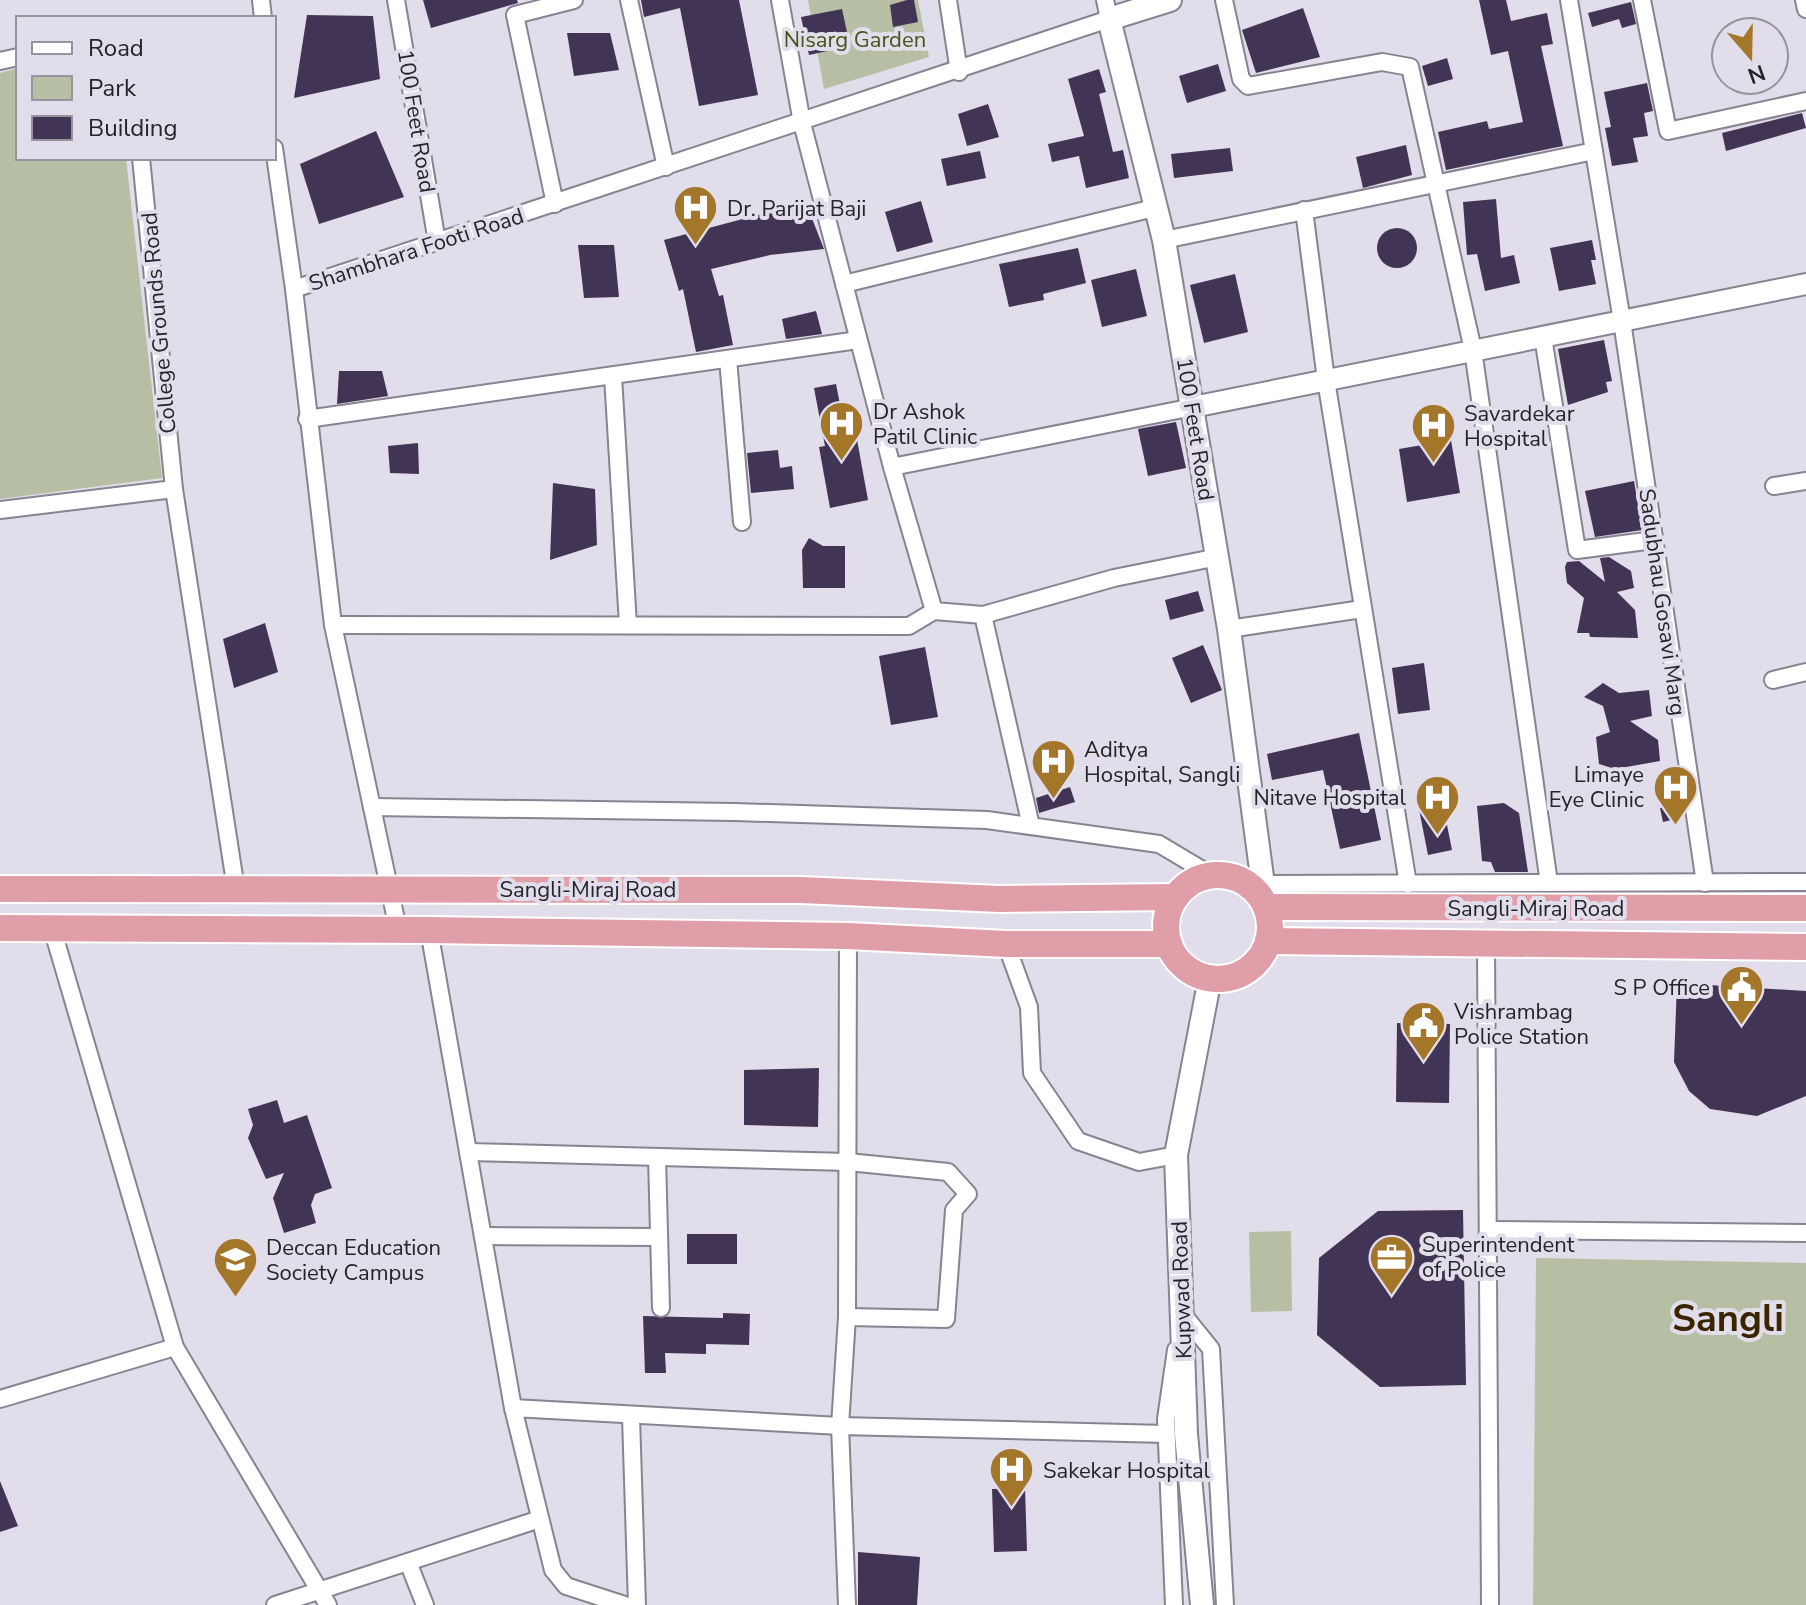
<svg xmlns="http://www.w3.org/2000/svg" width="1806" height="1605" font-family="'Nunito Sans',sans-serif">
  <style>
    .green { fill: #b6bfa4 }
    .building { fill: #423454 }
    .lines { fill: none; stroke-linecap: round; stroke-linejoin: round }
    .minor-casing { stroke: #888390; stroke-width: 20 }
    .tertiary-casing { stroke: #888390; stroke-width: 24 }
    .secondary-casing { stroke: #888390; stroke-width: 26 }
    .trunk-casing { stroke: #fff; stroke-width: 30 }
    .minor { stroke: #fff; stroke-width: 16 }
    .tertiary { stroke: #fff; stroke-width: 20 }
    .secondary { stroke: #fff; stroke-width: 22 }
    .trunk { stroke: #e09ea8; stroke-width: 26 }
    .labels { text-anchor: middle; stroke-width: 8; stroke-linejoin: round; paint-order: stroke }
    .park-label { font-size: 22px; fill: #455518; stroke: #e2ddea }
    .street-label { font-size: 22px; fill: #262429; stroke: #e2ddea }
    .poi-label { font-size: 22px; fill: #262429; stroke: #e2ddea; text-anchor: start }
    .town-label { font-size: 38px; font-weight: bold; fill: #3a2500; stroke: #e2ddea }
  </style>
  <rect width="100%" height="100%" fill="#e2ddea"/>
  <g class="green">
    <path d="M808,0H918L929,57L824,89Z"/>
    <path d="M18,68V158H126L162,478L0,499V73Z"/>
    <path d="M1291,1231L1292,1311L1251,1312L1249,1232Z"/>
    <path d="M1536,1258L1806,1263V1605H1533Z"/>
  </g>
  <g class="building">
    <path d="M423,0H517L518,3L431,28Z"/>
    <path d="M641,0H739L758,95L699,106L680,8L644,17Z"/>
    <path d="M907,0H914L918,22L893,27L890,5Z"/>
    <path d="M1479,0H1506L1511,21L1547,13L1553,44L1541,46L1563,146L1446,170L1438,132L1487,121L1489,129L1523,122L1508,51L1491,55Z"/>
    <path d="M1631,2L1636,24L1622,28L1619,19L1592,27L1588,13Z"/>
    <path d="M1303,8L1320,57L1256,73L1242,30Z"/>
    <path d="M842,9L850,46L809,55L801,17Z"/>
    <path d="M307,15L373,16L380,79L294,98Z"/>
    <path d="M567,33H610L619,70L574,76Z"/>
    <path d="M1447,58L1453,79L1428,86L1422,66Z"/>
    <path d="M1218,64L1226,91L1187,103L1179,76Z"/>
    <path d="M1099,69L1106,92L1099,94L1113,152L1123,150L1129,178L1086,188L1079,156L1052,162L1048,144L1084,136L1068,79Z"/>
    <path d="M1647,83L1653,111L1644,113L1648,136L1633,138L1638,162L1612,166L1605,128L1611,127L1604,92Z"/>
    <path d="M988,104L999,137L967,146L958,114Z"/>
    <path d="M1802,113L1806,128L1726,151L1722,133Z"/>
    <path d="M376,131L404,197L319,224L300,164Z"/>
    <path d="M1406,145L1412,175L1363,188L1356,157Z"/>
    <path d="M1230,148L1233,171L1174,178L1171,154Z"/>
    <path d="M980,151L986,178L947,186L941,159Z"/>
    <path d="M804,198L824,249L770,255L711,269L719,296L723,295L733,345L696,352L683,289L679,291L664,240L765,213L764,208Z"/>
    <path d="M1496,199L1501,258L1514,255L1520,283L1485,291L1477,254L1467,255L1463,202Z"/>
    <path d="M921,201L933,242L897,252L885,212Z"/>
    <circle cx="1397" cy="248" r="20"/>
    <path d="M1592,240L1596,260H1591L1596,284L1559,291L1550,248Z"/>
    <path d="M578,245H614L619,297L584,298Z"/>
    <path d="M1078,248L1086,283L1043,294L1044,300L1009,307L999,264Z"/>
    <path d="M1136,269L1147,316L1102,327L1091,280Z"/>
    <path d="M1235,274L1248,332L1204,343L1190,285Z"/>
    <path d="M816,311L822,334L786,339L782,319Z"/>
    <path d="M1604,340L1612,381L1606,382L1608,392L1568,405L1558,349Z"/>
    <path d="M339,371H382L388,396L337,404Z"/>
    <path d="M836,384L844,425L854,423L868,500L830,508L819,447L825,446L814,388Z"/>
    <path d="M1176,422L1186,468L1148,476L1138,429Z"/>
    <path d="M1451,440L1460,493L1407,502L1399,449Z"/>
    <path d="M418,443L419,474L390,473L388,446Z"/>
    <path d="M778,450L780,468L792,466L794,489L751,493L747,453Z"/>
    <path d="M1634,481L1642,530L1595,537L1585,491Z"/>
    <path d="M553,483L595,489L597,545L550,560Z"/>
    <path d="M809,538L823,546H845V588H803L802,550Z"/>
    <path d="M1609,557L1631,571L1634,588L1617,592L1635,610L1638,638L1590,637L1589,633H1577L1584,598L1567,583L1565,567L1567,562L1579,561L1605,582L1600,558Z"/>
    <path d="M1198,591L1204,611L1170,620L1165,600Z"/>
    <path d="M265,623L278,672L234,688L223,639Z"/>
    <path d="M1203,645L1222,690L1191,703L1172,658Z"/>
    <path d="M925,647L938,717L891,725L879,656Z"/>
    <path d="M1424,663L1430,710L1398,714L1392,668Z"/>
    <path d="M1603,683L1619,693L1649,690L1652,716L1630,721L1658,740L1660,761L1615,769L1599,764L1596,737L1610,732L1603,706L1584,697Z"/>
    <path d="M1359,733L1381,840L1340,849L1323,770L1272,780L1267,754Z"/>
    <path d="M1070,787L1075,802L1039,813L1036,798Z"/>
    <path d="M1504,803L1519,813L1528,872H1495L1491,862L1482,861L1477,806Z"/>
    <path d="M1676,804L1680,818L1663,822L1660,808Z"/>
    <path d="M1443,805L1452,850L1428,855L1419,809Z"/>
    <path d="M1677,983L1806,991V1096L1757,1116L1710,1109L1689,1091L1674,1062Z"/>
    <path d="M1397,1023L1450,1024L1449,1103L1396,1102Z"/>
    <path d="M819,1068L818,1127L744,1125V1070Z"/>
    <path d="M277,1100L284,1123L307,1115L332,1188L315,1194L311,1205L316,1223L284,1233L273,1198L284,1173L266,1179L248,1138L253,1125L248,1109Z"/>
    <path d="M1463,1210L1466,1385L1380,1387L1317,1335L1319,1258L1378,1211Z"/>
    <rect x="687" y="1234" width="50" height="30"/>
    <path d="M723,1313L750,1314L749,1345L706,1344V1354L665,1353L666,1373H645L643,1316L723,1318Z"/>
    <path d="M0,1481L18,1526L0,1532Z"/>
    <path d="M1025,1488L1027,1551L994,1552L992,1489Z"/>
    <path d="M858,1552L920,1557L917,1605H858Z"/>
  </g>
  <g class="lines">
    <defs>
      <g id="minor">
        <path d="M261,0L263,18"/>
        <path d="M396,0L437,242"/>
        <path d="M629,0L666,167"/>
        <path d="M780,0L802,123L892,467L1193,407"/>
        <path d="M948,0L959,72"/>
        <path d="M1224,0L1241,79L1248,86L1382,62L1410,67L1473,350L1549,883"/>
        <path d="M1569,0L1622,321L1705,883"/>
        <path d="M1642,0L1668,131L1806,101"/>
        <path d="M1804,0L1806,9"/>
        <path d="M0,61L18,57"/>
        <path d="M274,148L294,289"/>
        <path d="M141,158L174,489L236,889"/>
        <path d="M555,204L515,15L574,0"/>
        <path d="M1304,210L1326,380L1408,884"/>
        <path d="M1164,240L1594,151"/>
        <path d="M844,284L1154,208"/>
        <path d="M1543,337L1577,550L1654,540"/>
        <path d="M728,359L742,522"/>
        <path d="M613,376L628,625"/>
        <path d="M307,419L858,340"/>
        <path d="M892,467L934,611L983,615L1031,826"/>
        <path d="M1774,486L1806,481"/>
        <path d="M0,510L174,489"/>
        <path d="M983,615L1114,578L1218,557"/>
        <path d="M333,625L909,626L934,611"/>
        <path d="M1229,629L1362,609"/>
        <path d="M1773,680L1806,672"/>
        <path d="M372,807L735,812L987,820L1159,844L1211,875"/>
        <path d="M1264,884L1806,882"/>
        <path d="M52,928L175,1347L328,1605"/>
        <path d="M398,929L333,625L294,289L1109,19L1105,0"/>
        <path d="M429,930L513,1408"/>
        <path d="M1006,944L1029,1007L1032,1073L1078,1141L1139,1162L1176,1155"/>
        <path d="M1486,944L1490,1605"/>
        <path d="M468,1152L848,1162L948,1172L968,1194L954,1210L946,1319L847,1317"/>
        <path d="M657,1157L661,1308"/>
        <path d="M1488,1230L1806,1233"/>
        <path d="M483,1236L659,1237"/>
        <path d="M1182,1313L1211,1349L1225,1605"/>
        <path d="M0,1399L175,1347"/>
        <path d="M631,1417L637,1605"/>
        <path d="M408,1562L425,1605"/>
        <path d="M275,1605L540,1519"/>
        <path d="M625,1605L566,1586L553,1570L513,1408L840,1426L1166,1434"/>
        <path d="M847,1605L840,1426L847,1317L848,936"/>
        <path d="M1174,1605L1166,1419L1176,1350"/>
      </g>
      <path id="tertiary" d="M1193,407L1806,284"/>
      <g id="secondary">
        <path d="M1170,0L1109,19L1164,240L1229,629L1266,907"/>
        <path d="M1202,1605L1186,1434L1176,1155L1210,978"/>
      </g>
      <g id="trunk">
        <circle cx="1218" cy="927" r="52"/>
        <path d="M0,889L801,890L999,899L1176,897"/>
        <path d="M1266,907L1806,908"/>
        <path d="M0,928L429,930L848,936L1006,944H1169"/>
        <path d="M1268,941L1806,947"/>
      </g>
    </defs>
    <use href="#minor" class="minor-casing"/>
    <use href="#tertiary" class="tertiary-casing"/>
    <use href="#secondary" class="secondary-casing"/>
    <use href="#trunk" class="trunk-casing"/>
    <use href="#minor" class="minor"/>
    <use href="#tertiary" class="tertiary"/>
    <use href="#secondary" class="secondary"/>
    <use href="#trunk" class="trunk"/>
  </g>
  <defs>
    <symbol id="hospital-pin" viewBox="-11 -11 22 30"><path d="M0 17L-7.5 6A9.5 9.5 0 1 1 7.5 6Z" fill="#a47629" stroke="#e2ddea"/><path d="M-5-5h3v3.5h4V-5h3V5h-3V1.5h-4V5h-3Z" fill="#fff"/></symbol>
    <symbol id="civic-pin" viewBox="-11 -11 22 30"><path d="M0 17L-7.5 6A9.5 9.5 0 1 1 7.5 6Z" fill="#a47629" stroke="#e2ddea"/><path d="M-.6-6.5H3V-4.5H.6V-3L4-1V1h2V6H-6V1h2V-1L-.6-3ZM-1.2 2.5V6h2.4V2.5Z" fill="#fff"/></symbol>
    <symbol id="office-pin" viewBox="-11 -11 22 30"><path d="M0 17L-7.5 6A9.5 9.5 0 1 1 7.5 6Z" fill="#a47629" stroke="#e2ddea"/><path d="M-6-3h4V-5.5h4V-3h4V5H-6ZM-1-4.5V-3h2v-1.5ZM-6 0V1H6V0Z" fill="#fff"/></symbol>
    <symbol id="university-pin" viewBox="-11 -11 22 30"><path d="M0 17L-7.5 6A9.5 9.5 0 1 1 7.5 6Z" fill="#a47629" stroke="#e2ddea"/><path d="M0-5L7-2L0 1L-7-2ZM-4 1L0 2.5L4 1V4Q0 6-4 4Z" fill="#fff"/></symbol>
  </defs>
  <g fill-rule="evenodd">
    <use href="#hospital-pin" x="670" y="182" width="51" height="69"/>
    <use href="#hospital-pin" x="816" y="398" width="51" height="69"/>
    <use href="#hospital-pin" x="1408" y="400" width="51" height="69"/>
    <use href="#hospital-pin" x="1028" y="736" width="51" height="69"/>
    <use href="#hospital-pin" x="1650" y="762" width="51" height="69"/>
    <use href="#hospital-pin" x="1412" y="772" width="51" height="69"/>
    <use href="#civic-pin" x="1716" y="962" width="51" height="69"/>
    <use href="#civic-pin" x="1398" y="998" width="51" height="69"/>
    <use href="#office-pin" x="1366" y="1232" width="51" height="69"/>
    <use href="#university-pin" x="210" y="1234" width="51" height="69"/>
    <use href="#hospital-pin" x="986" y="1444" width="51" height="69"/>
  </g>
  <g class="labels">
    <g class="park-label">
      <text x="855" y="47">Nisarg Garden</text>
    </g>
    <g class="street-label">
      <text transform="translate(417 121) rotate(81)" y="8">100 Feet Road</text>
      <text transform="translate(416 249) rotate(-18)" y="8">Shambhara Footi Road</text>
      <text transform="translate(158 323) rotate(-95)" y="8">College Grounds Road</text>
      <text transform="translate(1196 429) rotate(81)" y="8">100 Feet Road</text>
      <text transform="translate(1663 602) rotate(82)" y="8">Sadubhau Gosavi Marg</text>
      <text x="588" y="897">Sangli-Miraj Road</text>
      <text x="1536" y="916">Sangli-Miraj Road</text>
      <text transform="translate(1181 1290) rotate(-92)" y="8">Kupwad Road</text>
    </g>
    <g class="poi-label">
      <text x="727" y="216">Dr. Parijat Baji</text>
      <text x="873" y="419">Dr Ashok<tspan x="873" dy="25">Patil Clinic</tspan></text>
      <text x="1464" y="421">Savardekar<tspan x="1464" dy="25">Hospital</tspan></text>
      <text x="1084" y="757">Aditya<tspan x="1084" dy="25">Hospital, Sangli</tspan></text>
      <text x="1644" y="782" text-anchor="end">Limaye<tspan x="1644" dy="25">Eye Clinic</tspan></text>
      <text x="1406" y="805" text-anchor="end">Nitave Hospital</text>
      <text x="1710" y="995" text-anchor="end">S P Office</text>
      <text x="1454" y="1019">Vishrambag<tspan x="1454" dy="25">Police Station</tspan></text>
      <text x="1422" y="1252">Superintendent<tspan x="1422" dy="25">of Police</tspan></text>
      <text x="266" y="1255">Deccan Education<tspan x="266" dy="25">Society Campus</tspan></text>
      <text x="1043" y="1478">Sakekar Hospital</text>
    </g>
    <g class="town-label">
      <text x="1728" y="1331">Sangli</text>
    </g>
  </g>
  <rect x="16" y="16" width="260" height="144" fill="#e2ddea" stroke="#97939d" stroke-width="2"/>
  <rect x="32" y="42" width="40" height="12" fill="#ffffff" stroke="#97939d" stroke-width="2"/>
  <text x="88" y="56" font-size="24" fill="#262429">Road</text>
  <rect x="32" y="76" width="40" height="24" fill="#b6bfa4" stroke="#97939d" stroke-width="2"/>
  <text x="88" y="96" font-size="24" fill="#262429">Park</text>
  <rect x="32" y="116" width="40" height="24" fill="#423454" stroke="#97939d" stroke-width="2"/>
  <text x="88" y="136" font-size="24" fill="#262429">Building</text>
  <g transform="translate(1750 56) rotate(160)"><circle r="38" fill="#e2ddea" stroke="#97939d" stroke-width="2"/>
  <path d="M0-6L14 30L0 20L-14 30Z" fill="#a47629"/>
  <text y="-12" font-size="22" font-weight="bold" text-anchor="middle" fill="#262429">N</text>
  </g>
</svg>
